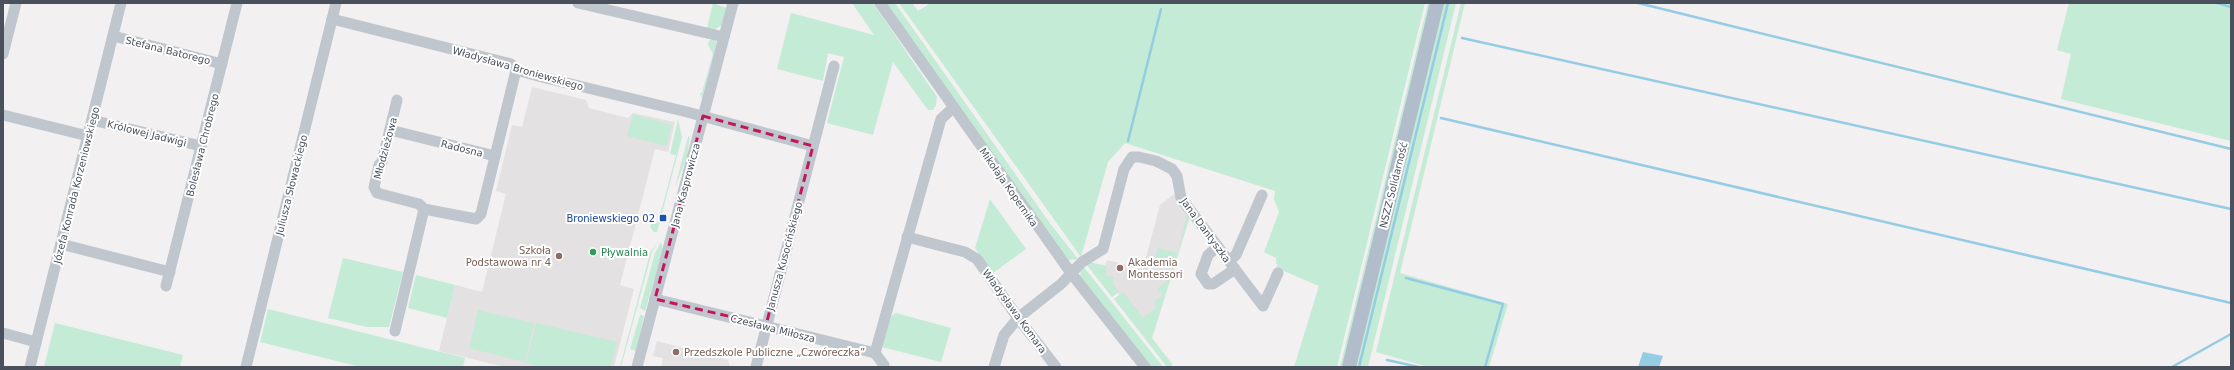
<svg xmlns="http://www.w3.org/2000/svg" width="2234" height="370" font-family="'DejaVu Sans',sans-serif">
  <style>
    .education { fill: #e3e1e1 }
    .green { fill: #c3ebd6 }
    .water { fill: #94cce4 }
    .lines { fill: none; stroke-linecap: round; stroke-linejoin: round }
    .stream { stroke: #94cce4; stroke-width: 2.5 }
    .minor { stroke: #c0c6cd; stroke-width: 11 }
    .major { stroke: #b2bdcc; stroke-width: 14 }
    .marked { fill: none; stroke: #c2185b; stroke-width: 3; stroke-dasharray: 8 5; stroke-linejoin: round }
    .transit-dot { fill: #1a4fb4; stroke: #fff; stroke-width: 1.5 }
    .leisure-dot { fill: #2e9e5b; stroke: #fff; stroke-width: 1.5 }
    .education-dot { fill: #8d6e63; stroke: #fff; stroke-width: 1.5 }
    .labels { text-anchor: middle; stroke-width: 4; stroke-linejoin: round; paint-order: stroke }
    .street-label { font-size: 10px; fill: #4a515c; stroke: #fff }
    .transit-label { font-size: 10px; fill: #164399; stroke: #fff; text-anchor: end }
    .education-label { font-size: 10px; fill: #785e54; stroke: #fff; text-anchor: start }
    .leisure-label { font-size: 10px; fill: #27864d; stroke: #fff; text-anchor: start }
  </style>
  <rect width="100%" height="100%" fill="#f2f0f0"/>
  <g class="education">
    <path d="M532,87L586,100L589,108L628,118L633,113L675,122L668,152L655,149L620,285L634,289L614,367H505L439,351L455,285L482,292L506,194L496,191L512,125L522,127Z"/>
    <path d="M1174,194L1190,216L1152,338L1103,273L1107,260L1143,269L1160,205Z"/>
    <path d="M657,341L728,360L730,367H661L663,358L653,356Z"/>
  </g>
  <g class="green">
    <path d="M713,3L726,8L722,25L715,29L707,28Z"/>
    <path d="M852,3H873L937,97L936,105L933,110H928L893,62L873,135L827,123L844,57L828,53L823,81L777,69L791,13L874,35Z"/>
    <path d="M886,3H895L1049,222L1078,259L1069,260L1065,257Z"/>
    <path d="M899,3H912L918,11L931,3H1425L1337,367H1294L1319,286L1277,268L1276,258L1264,252L1279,212L1274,199L1275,191L1125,143L1108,162L1081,257Z"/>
    <path d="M1428,3H1432L1343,367H1340Z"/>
    <path d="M1443,3H1456L1368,367H1355Z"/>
    <path d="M1461,3H1465L1400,273L1508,304L1489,367H1428L1376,352Z"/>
    <path d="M2069,3H2231V141L2061,99L2071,54L2057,50Z"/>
    <path d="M712,39L717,42L702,98L700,94L702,92L713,54L708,45L709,41Z"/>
    <path d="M633,114L672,125L666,146L627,136Z"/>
    <path d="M678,119L682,137L657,232H654L650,227L652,222L658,223L676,155L670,154Z"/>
    <path d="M690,136L687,157L675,187L688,137Z"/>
    <path d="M990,199L1026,249L993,273L975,248Z"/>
    <path d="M1180,200L1190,216L1152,338L1173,365L1167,367L1114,299L1123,292L1143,318L1156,308L1154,305L1156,303L1155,301L1163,295L1158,288L1167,281L1165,278L1171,273L1172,269L1165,259L1158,265L1154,261L1158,248L1178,253L1187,215L1177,203Z"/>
    <path d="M658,241L652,252L621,367H620L650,253Z"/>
    <path d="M661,242L663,249L645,311L640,308L655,253Z"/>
    <path d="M343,258L403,272L389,327H367L328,318Z"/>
    <path d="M1089,262L1107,266L1105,275L1114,277L1113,284L1119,292L1112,297L1086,264Z"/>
    <path d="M1083,266L1163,367H1150L1081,279L1080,274Z"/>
    <path d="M416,275L455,285L447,318L408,308Z"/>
    <path d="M268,309L465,358L463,367H361L260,342Z"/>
    <path d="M478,310L534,323L525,362L469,348Z"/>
    <path d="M896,313L951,328L941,362L882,347L891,316Z"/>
    <path d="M640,315L644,316L636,351L630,349Z"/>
    <path d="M55,323L183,355L180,367H44Z"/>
    <path d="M536,323L617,342L611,367H541L526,363Z"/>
  </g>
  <path class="water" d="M1643,352L1663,356L1659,367H1638Z"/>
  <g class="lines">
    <g class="stream">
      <path d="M1638,3L2231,149"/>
      <path d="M2217,3L2231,7"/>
      <path d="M1462,38L2231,209"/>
      <path d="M1441,118L2231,303"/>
      <path d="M1128,141L1161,9"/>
      <path d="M1406,278L1503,304L1485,367"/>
      <path d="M1387,360L1419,367"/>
      <path d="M1359,367L1448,3"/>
      <path d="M2172,367L2231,334"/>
    </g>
    <g class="minor">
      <path d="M578,3L724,37"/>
      <path d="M880,3L1071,273L1145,367"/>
      <path d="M332,19L511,64L516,70L542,77L687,112L813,146"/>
      <path d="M113,36L222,64"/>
      <path d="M3,54L16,3"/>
      <path d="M397,100L382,162L379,165L374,187L377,193L419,204L424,209L476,219L481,214L516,70"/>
      <path d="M3,115L88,136"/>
      <path d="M92,120L201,146"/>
      <path d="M390,130L495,156"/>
      <path d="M907,237L965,252L977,259L1018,318L1056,367"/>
      <path d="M61,244L170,272"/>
      <path d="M1217,247L1208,255L1201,274L1208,284H1213L1235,269"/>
      <path d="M1229,261L1236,255L1262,195"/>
      <path d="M166,286L237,3"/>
      <path d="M655,299L875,353L884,365L883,367"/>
      <path d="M395,331L424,209"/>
      <path d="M3,333L36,342"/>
      <path d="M875,353L941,119L953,108"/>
      <path d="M30,367L121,3"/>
      <path d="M246,367L336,3"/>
      <path d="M637,367L733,3"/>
      <path d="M756,367L834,66"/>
      <path d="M994,367L1004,335L1018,318L1061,284L1082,262L1103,249L1124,169L1132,157H1139L1156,161L1172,169L1177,176L1181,198L1263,306L1278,273"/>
    </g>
    <path class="major" d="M1349,367L1437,3"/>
  </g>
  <path class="marked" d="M703,116L813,146L766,325L655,299Z"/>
  <rect class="transit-dot" x="659" y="214" width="8" height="8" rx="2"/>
  <circle class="leisure-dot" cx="593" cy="252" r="4"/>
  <g class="education-dot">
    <circle cx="559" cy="256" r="4"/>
    <circle cx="1120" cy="268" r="4"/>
    <circle cx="676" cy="352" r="4"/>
  </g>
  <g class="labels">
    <g class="street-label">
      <text transform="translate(168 50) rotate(14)" y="4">Stefana Batorego</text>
      <text transform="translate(518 68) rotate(16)" y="4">Władysława Broniewskiego</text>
      <text transform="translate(147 133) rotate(14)" y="4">Królowej Jadwigi</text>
      <text transform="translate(202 145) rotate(-76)" y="4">Bolesława Chrobrego</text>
      <text transform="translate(385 148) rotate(-75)" y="4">Młodzieżowa</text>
      <text transform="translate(462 148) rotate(14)" y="4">Radosna</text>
      <text transform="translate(76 185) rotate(-76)" y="4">Józefa Konrada Korzeniowskiego</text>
      <text transform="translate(291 185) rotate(-76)" y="4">Juliusza Słowackiego</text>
      <text transform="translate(685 185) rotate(-75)" y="4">Jana Kasprowicza</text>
      <text transform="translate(1393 185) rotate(-76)" y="4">NSZZ Solidarność</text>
      <text transform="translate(1009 187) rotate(55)" y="4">Mikołaja Kopernika</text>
      <text transform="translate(1206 230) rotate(54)" y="4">Jana Dantyszka</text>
      <text transform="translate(784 256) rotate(-75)" y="4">Janusza Kusocińskiego</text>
      <text transform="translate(1015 311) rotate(54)" y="4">Władysława Komara</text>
      <text transform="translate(773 328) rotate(14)" y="4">Czesława Miłosza</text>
    </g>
    <g class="transit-label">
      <text x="655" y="222">Broniewskiego 02</text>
    </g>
    <g class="education-label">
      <text x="551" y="254" text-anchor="end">Szkoła<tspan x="551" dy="12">Podstawowa nr 4</tspan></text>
      <text x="1128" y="266">Akademia<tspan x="1128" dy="12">Montessori</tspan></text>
      <text x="684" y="356">Przedszkole Publiczne „Czwóreczka”</text>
    </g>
    <g class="leisure-label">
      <text x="601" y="256">Pływalnia</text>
    </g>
  </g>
  <rect width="2234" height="370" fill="none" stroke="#4a515c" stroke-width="8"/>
</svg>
